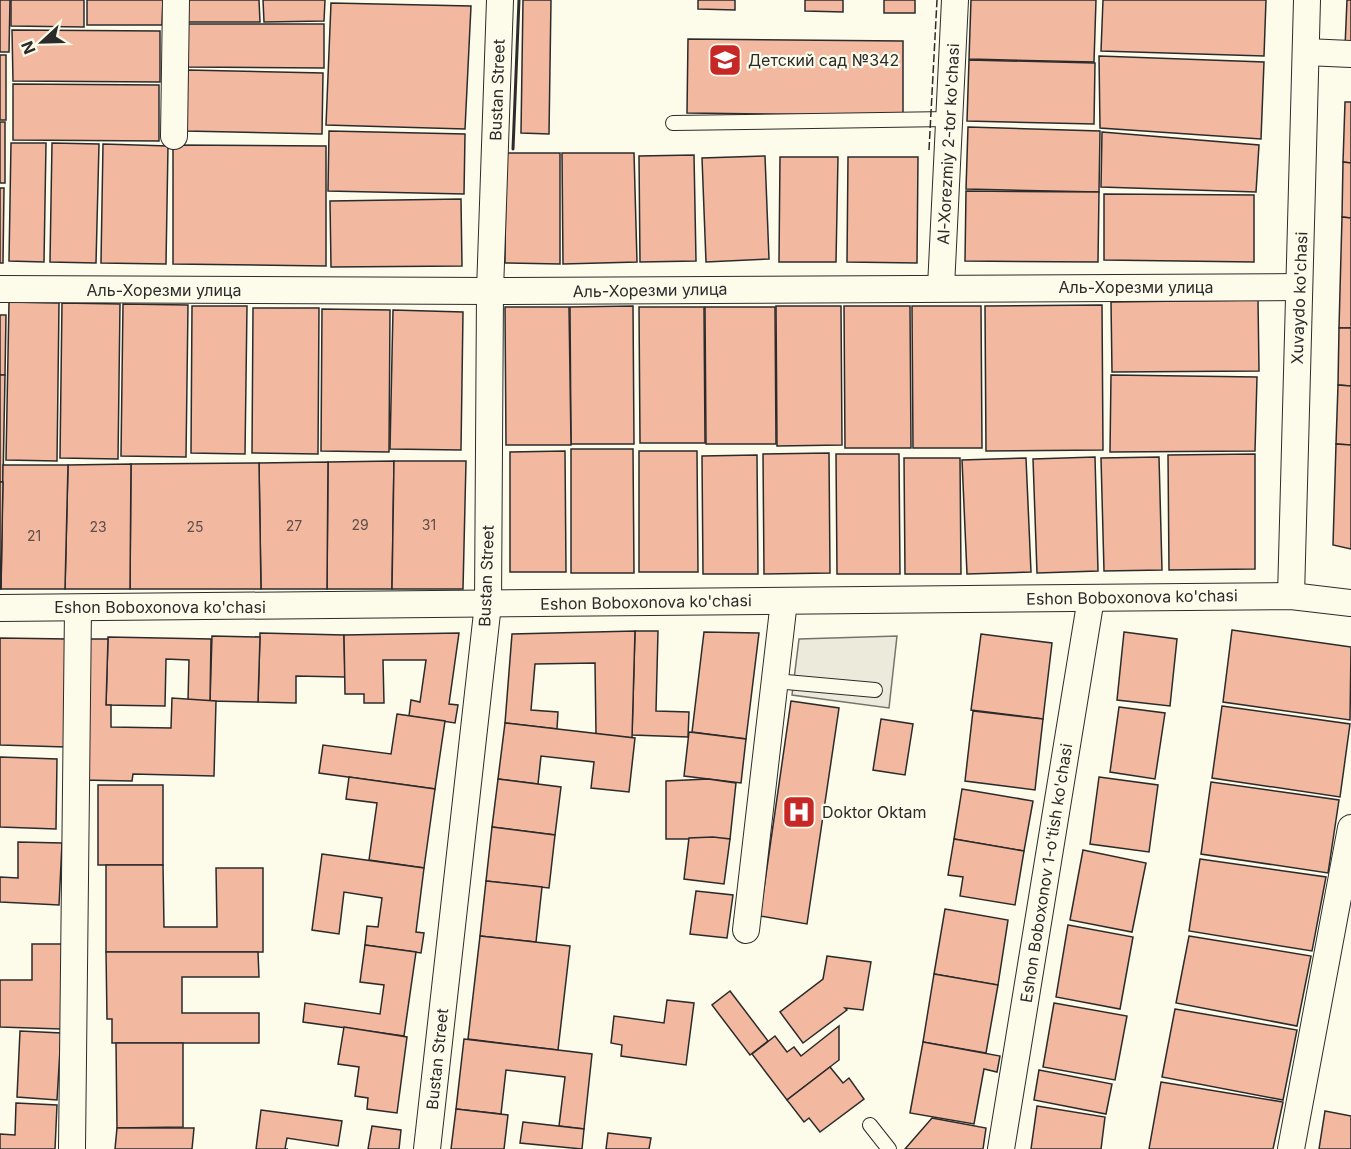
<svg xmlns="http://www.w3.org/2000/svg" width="1351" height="1149" font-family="Inter,sans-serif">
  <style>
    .parking { fill: #eceadb; stroke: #74746e; stroke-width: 1.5 }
    .building { fill: #f2b8a0; stroke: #2b2b2b; stroke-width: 1.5 }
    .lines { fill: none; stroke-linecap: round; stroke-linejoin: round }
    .service-casing { stroke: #2b2b2b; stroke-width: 16 }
    .minor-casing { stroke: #2b2b2b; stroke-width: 28 }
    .service { stroke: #fdfbea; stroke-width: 14 }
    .minor { stroke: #fdfbea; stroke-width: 26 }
    .fence { stroke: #2b2b2b; stroke-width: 1.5; stroke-dasharray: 8 3; stroke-linecap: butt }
    .wall { stroke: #2b2b2b; stroke-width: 3 }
    .labels { text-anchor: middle; stroke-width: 4.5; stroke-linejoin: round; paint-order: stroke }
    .number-label { font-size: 14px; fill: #5d4e48 }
    .poi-label { font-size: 16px; fill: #2b2b2b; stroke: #fdfbea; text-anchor: start }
    .street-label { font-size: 16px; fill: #2b2b2b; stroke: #fdfbea }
  </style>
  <rect width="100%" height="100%" fill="#fdfbea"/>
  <path class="parking" d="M897,636L889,708L792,695L799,639Z"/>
  <g class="building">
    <path d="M0,0H10L9,52H0Z"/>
    <path d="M11,0H84V27L11,26Z"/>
    <path d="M87,0H163L162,25H87Z"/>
    <path d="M188,0H259L260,22H188Z"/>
    <path d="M263,0H325L324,21L264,22Z"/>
    <path d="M523,0H551L549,134L521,133Z"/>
    <path d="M698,0H735V10L698,9Z"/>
    <path d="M805,0H843V12L805,11Z"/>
    <rect x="884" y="0" width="31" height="13"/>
    <path d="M971,0H1096L1094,62L969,59Z"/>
    <path d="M1103,0H1266L1264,56L1101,51Z"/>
    <path d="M1347,0H1351V47H1345Z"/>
    <path d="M331,3L471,6L465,129L326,125Z"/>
    <path d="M188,24H324V68L187,67Z"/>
    <path d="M12,30L160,31V82L13,81Z"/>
    <path d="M688,39L903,41V116L687,113Z"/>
    <rect x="0" y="55" width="6" height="65"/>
    <path d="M1099,56L1264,62L1261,139L1100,128Z"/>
    <path d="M969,60L1095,63L1094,124L967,121Z"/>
    <path d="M187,70L323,73L322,134L186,131Z"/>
    <path d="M13,84L159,85V141L13,140Z"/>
    <path d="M1345,102H1351V163L1343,162Z"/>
    <rect x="0" y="122" width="5" height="61"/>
    <path d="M968,127L1100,131L1099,192L966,189Z"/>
    <path d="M329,131L465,134L464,194L328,191Z"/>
    <path d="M1102,132L1259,145L1256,192L1101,187Z"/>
    <path d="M11,143H46L44,262L9,261Z"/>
    <path d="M52,143L99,144L96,263L50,262Z"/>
    <path d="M103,144L168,146L166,264L101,263Z"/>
    <path d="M173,145L326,146V266L173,264Z"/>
    <path d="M506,153H560V264L505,263Z"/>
    <path d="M562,153H634L637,262L563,264Z"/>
    <path d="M694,155L696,261L640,262L639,156Z"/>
    <path d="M765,156L769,259L706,262L702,158Z"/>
    <path d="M780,157H838L836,262H779Z"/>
    <path d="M848,157H918L917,263L847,262Z"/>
    <path d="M1343,162L1351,163V218L1342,217Z"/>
    <path d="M0,188H4L3,263H0Z"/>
    <path d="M966,191L1099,192L1098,262L965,261Z"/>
    <path d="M1104,194L1254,195V262L1104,260Z"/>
    <path d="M461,199L462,266L331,267L330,201Z"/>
    <path d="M1342,217L1351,218V328H1339Z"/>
    <path d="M1258,300L1259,371L1112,372L1111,302Z"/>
    <path d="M9,302L59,303L57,461L6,460Z"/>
    <path d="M62,303L120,304L118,459L60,458Z"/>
    <path d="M123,304L188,305L186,457L121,456Z"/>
    <path d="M1102,305L1103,450L986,451L985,306Z"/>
    <path d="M192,306H247L245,454L191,453Z"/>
    <path d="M633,306L634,444H571L570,307Z"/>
    <path d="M776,306H841L842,445L777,446Z"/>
    <path d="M844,306H910L911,448H845Z"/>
    <path d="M912,306H981L982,448H913Z"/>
    <path d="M505,307H569L571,445H506Z"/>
    <path d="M639,307H704L705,443H640Z"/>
    <path d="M705,307H775L776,444H706Z"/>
    <path d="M253,308H319L318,454L252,453Z"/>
    <path d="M322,309L390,310L389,452L321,451Z"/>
    <path d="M393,310L463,312L461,450L390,449Z"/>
    <path d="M0,315H6L5,375H0Z"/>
    <path d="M1339,328H1351V386L1338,385Z"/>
    <path d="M0,375H5L3,482H0Z"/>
    <path d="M1111,375L1257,377L1255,451L1110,452Z"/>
    <path d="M1338,385L1351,386V445L1336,444Z"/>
    <path d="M1336,444L1351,445V549L1333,545Z"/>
    <path d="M571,449H633L634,573H571Z"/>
    <path d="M565,451L566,572H510V452Z"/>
    <path d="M639,451H697L698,572H639Z"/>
    <path d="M829,453L830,573L764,574L763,454Z"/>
    <path d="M836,454H899L900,574H837Z"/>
    <path d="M1255,454V569L1169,570L1168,455Z"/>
    <path d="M757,455L758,574H703L702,456Z"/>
    <path d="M1095,457L1098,571L1037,573L1033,459Z"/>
    <path d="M1159,457L1162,570L1104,571L1101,458Z"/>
    <path d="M904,458H960L961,574H905Z"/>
    <path d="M1026,458L1031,572L967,574L962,460Z"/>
    <path d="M394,461L392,589H327L328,462Z"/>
    <path d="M394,461H466L463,589H392Z"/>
    <path d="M328,462L327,589H261L259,463Z"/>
    <path d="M259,463L261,589H130L131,464Z"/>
    <path d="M131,464L130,589H65L68,465Z"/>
    <path d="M3,465H68L65,589H1Z"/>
    <path d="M0,482H3L1,589H0Z"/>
    <path d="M1232,630L1351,647L1350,720L1223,702Z"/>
    <path d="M635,631H658L656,711L689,712L688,737L632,735Z"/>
    <path d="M635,631L632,738L596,734L595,663L535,664L531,710L558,712L557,729L505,723L512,634Z"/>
    <path d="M704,632L759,633L746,739L692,732Z"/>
    <path d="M1124,632L1177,639L1170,706L1117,700Z"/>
    <path d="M260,633L344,635L345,677L296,676V703L258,702Z"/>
    <path d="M459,633L449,704L458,705L455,723L409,716L411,700L420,702L426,660H383L384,703H364V694H345L344,635Z"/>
    <path d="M981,634L1052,643L1043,719L971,710Z"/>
    <path d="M212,636L260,637L258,702L210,701Z"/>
    <path d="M108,637L211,639L210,701H188L189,660L166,659L165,706L106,705Z"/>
    <path d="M0,638L68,639L66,747L0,745Z"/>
    <path d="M84,639H108L106,705H111V727L171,728L172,698L216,701L214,776L133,774L132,781L81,780Z"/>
    <path d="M791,701L839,708L807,924L760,916Z"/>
    <path d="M1222,706L1350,724L1340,797L1212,778Z"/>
    <path d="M1119,707L1165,713L1155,779L1110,772Z"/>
    <path d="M973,711L1043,719L1035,790L965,781Z"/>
    <path d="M397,714L445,721L435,789L319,773L323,745L391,754Z"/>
    <path d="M881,719L913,724L905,775L873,770Z"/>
    <path d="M505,723L635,738L629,792L591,788L594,762L541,756L538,784L498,779Z"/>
    <path d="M689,732L746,739L741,783L684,776Z"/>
    <path d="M0,757L57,759L56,829L0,827Z"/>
    <path d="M349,777L435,789L424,868L369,860L377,803L346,799Z"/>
    <path d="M1099,777L1158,785L1149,852L1090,844Z"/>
    <path d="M498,779L561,787L555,835L492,827Z"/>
    <path d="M708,779L736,783L730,839H666V781Z"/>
    <path d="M1211,782L1339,800L1328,873L1201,854Z"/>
    <rect x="98" y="785" width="65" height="80"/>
    <path d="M962,789L1033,801L1024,851L954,839Z"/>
    <path d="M492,827L555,835L549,888L486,881Z"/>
    <path d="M713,837L730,839L724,884L684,879L689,838Z"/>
    <path d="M954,839L1024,851L1015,905L960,896L963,877L948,875Z"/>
    <path d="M18,842L62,843L59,905L0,902V877L18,878Z"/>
    <path d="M1083,850L1146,863L1132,932L1070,920Z"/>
    <path d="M322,854L424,868L416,932L424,933L421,953L365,945L367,926L378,927L382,898L344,892L339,934L312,930Z"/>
    <path d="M1200,859L1326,877L1312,951L1189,931Z"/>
    <path d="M106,865H163L164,927H217L216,868H263V952H106Z"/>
    <path d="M486,881L542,887L536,942L480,936Z"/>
    <path d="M696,891L733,895L727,938L690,934Z"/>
    <path d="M945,909L1008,920L998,985L934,974Z"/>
    <path d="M1068,925L1133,937L1120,1009L1056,997Z"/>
    <path d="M480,936L570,946L558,1050L468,1039Z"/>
    <path d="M1189,936L1311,956L1297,1026L1176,1003Z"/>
    <path d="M32,944H64L61,1029L0,1027V980H32Z"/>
    <path d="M365,945L416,952L404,1036L303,1022L305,1003L380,1014L384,985L360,982Z"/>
    <path d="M106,952H258L259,977H182V1013H259V1043H112V1019H107Z"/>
    <path d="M827,956L871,962L863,1010L845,1008L847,1010L803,1043L780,1012L823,979Z"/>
    <path d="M934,974L998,985L986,1053L923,1042Z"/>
    <path d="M730,991L768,1041L750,1055L712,1005Z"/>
    <path d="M667,1000L694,1003L686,1065L621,1056L622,1045L611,1043L614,1016L664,1023Z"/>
    <path d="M1054,1003L1127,1016L1115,1080L1043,1067Z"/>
    <path d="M1175,1009L1297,1030L1283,1100L1162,1077Z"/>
    <path d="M839,1026V1060L787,1100L752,1054L775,1036L787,1052L794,1047L801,1056Z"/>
    <path d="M344,1027L407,1037L397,1113L367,1109L368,1098L355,1096L359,1067L338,1064Z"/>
    <path d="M20,1031L61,1033L57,1100L17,1097Z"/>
    <path d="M464,1039L592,1054L584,1129L559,1126L565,1077L506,1070L501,1114L456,1109Z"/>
    <path d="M923,1042L1000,1056L997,1072L984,1069L974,1124L910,1113Z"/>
    <path d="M116,1043H183V1127L117,1128Z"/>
    <path d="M830,1067L843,1083L849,1078L864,1099L820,1132L809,1118L804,1122L787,1100Z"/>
    <path d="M1039,1070L1112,1084L1106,1114L1034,1100Z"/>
    <path d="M1161,1082L1283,1102L1273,1149H1149Z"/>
    <path d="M16,1103L57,1105L55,1149H0V1134L15,1135Z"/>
    <path d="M1037,1106L1105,1117L1101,1149H1031Z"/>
    <path d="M456,1109L508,1115L504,1149H451Z"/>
    <path d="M261,1110L342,1121L338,1146L287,1138L285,1149H288H256Z"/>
    <path d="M1325,1111L1351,1116V1149H1319Z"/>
    <path d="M932,1118L986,1128L983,1149H905Z"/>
    <path d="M523,1122L584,1129L582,1149L520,1143Z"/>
    <path d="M372,1126L401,1130L399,1149H368Z"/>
    <path d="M117,1128H194L192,1149H115Z"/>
    <path d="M608,1133L651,1138L649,1149H606Z"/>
  </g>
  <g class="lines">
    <defs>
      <g id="service">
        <path d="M673,123L949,119"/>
        <path d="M775,681L875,690"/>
        <path d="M870,1125L889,1149"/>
      </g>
      <g id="minor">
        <path d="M1306,52L1351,54"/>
        <path d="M174,136L176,0"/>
        <path d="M941,287L955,0"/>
        <path d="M0,289L490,291L1299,287"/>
        <path d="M1291,596L1307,0"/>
        <path d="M0,608L1291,596L1351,603"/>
        <path d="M746,930L784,601"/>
        <path d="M72,1149L78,608"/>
        <path d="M427,1149L488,604L490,291L500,0"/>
        <path d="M1001,1149L1091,598"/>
        <path d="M1291,1149L1351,828"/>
      </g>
    </defs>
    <use href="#service" class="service-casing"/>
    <use href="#minor" class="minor-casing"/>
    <use href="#service" class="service"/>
    <use href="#minor" class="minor"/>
    <path class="fence" d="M929,150L937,0"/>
    <path class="wall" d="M513,149L519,0"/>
  </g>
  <defs>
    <symbol id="school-square" viewBox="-11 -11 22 22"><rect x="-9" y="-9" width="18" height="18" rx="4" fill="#c62828" stroke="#fdfbea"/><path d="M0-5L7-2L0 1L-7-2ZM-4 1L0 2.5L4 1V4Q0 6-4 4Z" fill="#fff"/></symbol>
    <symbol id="hospital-square" viewBox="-11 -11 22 22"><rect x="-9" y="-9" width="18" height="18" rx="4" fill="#c62828" stroke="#fdfbea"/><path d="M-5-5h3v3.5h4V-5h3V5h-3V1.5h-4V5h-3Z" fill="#fff"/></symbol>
  </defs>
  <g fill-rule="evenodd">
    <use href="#school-square" x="706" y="41" width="38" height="38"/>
    <use href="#hospital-square" x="780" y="793" width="38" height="38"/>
  </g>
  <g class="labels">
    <g class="number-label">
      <text x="360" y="530">29</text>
      <text x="429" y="530">31</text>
      <text x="294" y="531">27</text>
      <text x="98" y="532">23</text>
      <text x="195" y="532">25</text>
      <text x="34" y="541">21</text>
    </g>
    <g class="poi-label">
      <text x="748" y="66">Детский сад №342</text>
      <text x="822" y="818">Doktor Oktam</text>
    </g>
    <g class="street-label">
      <text transform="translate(497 90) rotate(-88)" y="6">Bustаn Street</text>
      <text transform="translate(948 144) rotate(-87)" y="6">Al-Xorezmiy 2-tor ko'chasi</text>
      <text x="1136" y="293">Аль-Хорезми улица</text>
      <text x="164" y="296">Аль-Хорезми улица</text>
      <text transform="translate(650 290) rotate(-1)" y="6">Аль-Хорезми улица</text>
      <text transform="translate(1299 298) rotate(-88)" y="6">Xuvaydo ko'chasi</text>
      <text transform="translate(486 576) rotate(-88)" y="6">Bustаn Street</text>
      <text transform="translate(1132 597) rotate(-1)" y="6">Eshon Boboxonova ko'chasi</text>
      <text transform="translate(646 602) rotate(-1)" y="6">Eshon Boboxonova ko'chasi</text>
      <text x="160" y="613">Eshon Boboxonova ko'chasi</text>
      <text transform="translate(1046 873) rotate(-81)" y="6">Eshon Boboxonov 1-o'tish ko'chasi</text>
      <text transform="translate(437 1059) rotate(-84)" y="6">Bustаn Street</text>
    </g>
  </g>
  <g transform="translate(42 42) rotate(248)" stroke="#fdfbea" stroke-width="4.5" paint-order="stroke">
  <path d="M0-4.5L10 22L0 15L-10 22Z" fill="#2b2b2b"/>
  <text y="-9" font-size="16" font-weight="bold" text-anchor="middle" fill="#2b2b2b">N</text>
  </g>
</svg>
